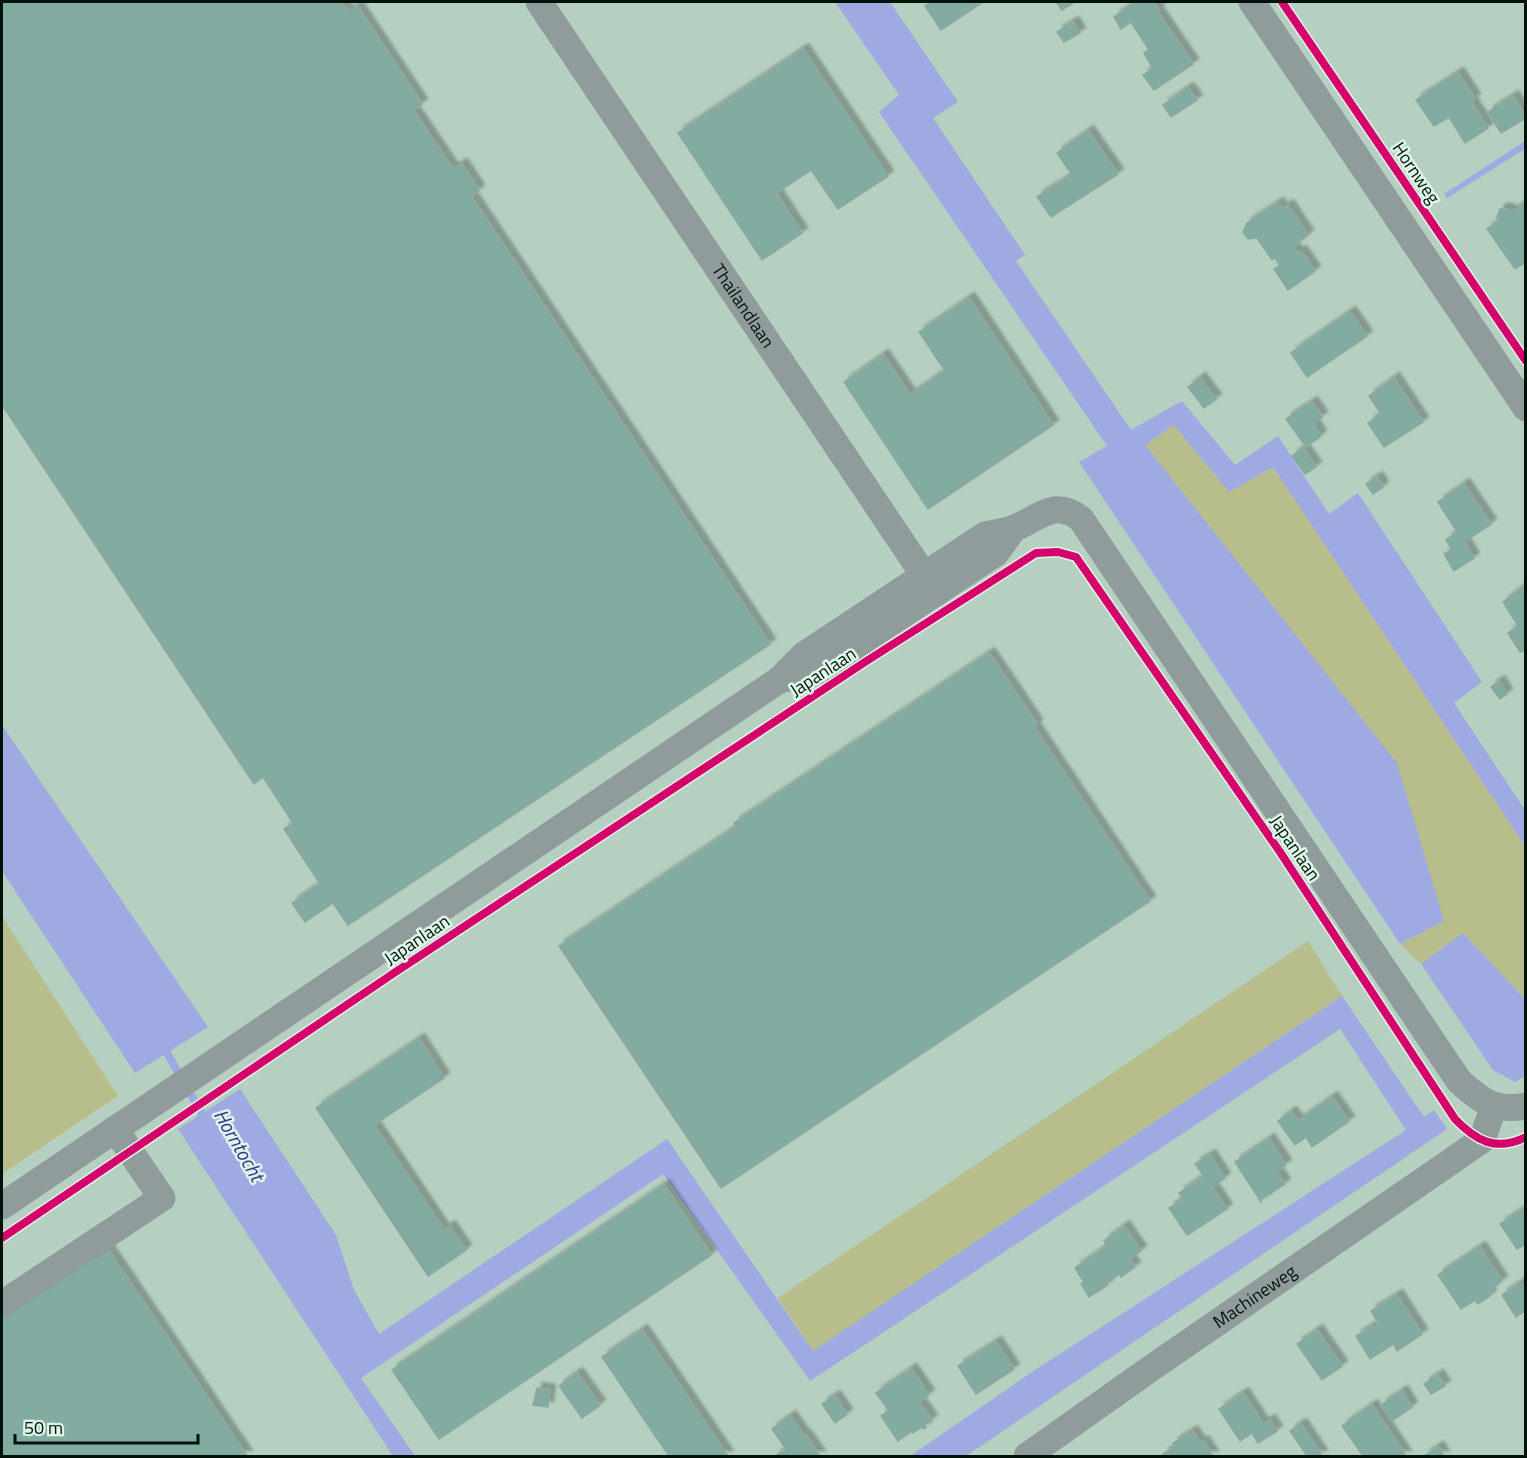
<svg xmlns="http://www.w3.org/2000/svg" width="1527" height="1458" font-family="'Titillium Web',sans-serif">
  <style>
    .green { fill: #b8bd8c }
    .water { fill: #9eaae1 }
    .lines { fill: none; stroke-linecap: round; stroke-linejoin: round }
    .stream { stroke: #9eaae1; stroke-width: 8 }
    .building { fill: #82aca1; stroke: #8fa79e; stroke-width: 1.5; filter: url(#shadow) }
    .minor { stroke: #909c9c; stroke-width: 27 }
    .cycleway-casing { stroke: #ddf6e7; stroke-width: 11 }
    .cycleway { stroke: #d6006c; stroke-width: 8 }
    .labels { text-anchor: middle; stroke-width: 5; stroke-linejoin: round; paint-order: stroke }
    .street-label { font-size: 18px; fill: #011209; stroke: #ddf6e7 }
    .water-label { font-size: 20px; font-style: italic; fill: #383092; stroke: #ddf6e7 }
  </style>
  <defs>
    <filter id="shadow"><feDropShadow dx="5.5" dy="-5.5" stdDeviation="1.5" flood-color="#0004"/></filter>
  </defs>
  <rect width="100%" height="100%" fill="#b5d0c1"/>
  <g class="green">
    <path d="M1174,425L1229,492L1273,467L1525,846V999L1463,933L1421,964L1400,944L1444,920L1144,445Z"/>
    <path d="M2,916L118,1096L2,1174Z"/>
    <path d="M1308,941L1342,996L813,1351L778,1298Z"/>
  </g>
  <g class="water">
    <path d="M835,2H890L958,102L933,118L1025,255L1016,261L1131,430L1182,401L1235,465L1278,436L1329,514L1358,493L1482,682L1454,703L1525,810V846L1273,467L1229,492L1174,425L1145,445L1397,763L1444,921L1400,944L1079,462L1107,446L879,112L899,95Z"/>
    <path d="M1525,141V149L1447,198L1444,194Z"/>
    <path d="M2,725L208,1027L135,1073L2,871Z"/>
    <path d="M1463,933L1525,999V1076L1515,1082L1493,1070L1421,964Z"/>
    <path d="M1342,996L1424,1117L1434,1110L1447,1129L966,1456H910L1032,1372L1406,1130L1340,1029L810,1381L663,1174L361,1378L415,1456H393L178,1129L240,1089L336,1235L354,1290L379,1334L667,1139L813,1351Z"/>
  </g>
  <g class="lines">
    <path class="stream" d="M163,1046L206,1121"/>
  </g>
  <g class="building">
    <path d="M2,2H341L348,12L357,6L422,104L413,110L453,169L462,164L479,190L471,196L770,644L348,925L333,903L305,922L292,903L320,884L284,829L293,823L263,777L254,784L2,405Z"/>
    <path d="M931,2H983L941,30L925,6Z"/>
    <path d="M1056,2H1075L1062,10Z"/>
    <path d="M1135,2H1153L1159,10L1157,11L1193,64L1154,90L1143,75L1153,69L1144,53L1149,50L1131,22L1121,29L1114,17Z"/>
    <path d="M1073,22L1080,33L1064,42L1057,32Z"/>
    <path d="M803,49L888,176L838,209L811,170L776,193L802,233L762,260L678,133Z"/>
    <path d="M1458,73L1475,99L1471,102L1488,128L1465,143L1449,117L1434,126L1416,100Z"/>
    <path d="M1188,88L1197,100L1171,117L1163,105Z"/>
    <path d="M1513,96L1526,118L1501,133L1488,112Z"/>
    <path d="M1088,131L1118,174L1051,217L1037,197L1072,175L1057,153Z"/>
    <path d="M1278,203L1282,209L1288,205L1308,235L1293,247L1297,253L1301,251L1315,271L1288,290L1274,269L1280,266L1275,258L1272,260L1257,238L1248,239L1243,232L1247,223Z"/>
    <path d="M1523,204L1526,207V262L1515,269L1487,229L1498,221L1497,216L1500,209H1507L1512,212Z"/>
    <path d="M969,298L1053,425L928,509L844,382L883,355L910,395L945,371L919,332Z"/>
    <path d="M1350,312L1367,336L1307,377L1291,353Z"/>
    <path d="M1200,378L1216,399L1204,408L1188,387Z"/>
    <path d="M1394,378L1423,422L1384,447L1368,423L1381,414L1369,396Z"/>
    <path d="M1312,402L1322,417L1313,423L1321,436L1306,447L1286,419Z"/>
    <path d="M1303,448L1316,467L1305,474L1292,456Z"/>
    <path d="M1377,477L1383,487L1373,494L1366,484Z"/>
    <path d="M1464,484L1491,524L1464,542L1474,558L1454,571L1444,554L1452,549L1446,540L1457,532L1438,502Z"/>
    <path d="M1526,585V650L1520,652L1508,633L1518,626L1503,602Z"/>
    <path d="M989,653L1037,724L1034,727L1150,901L721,1188L559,946L736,827L734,823Z"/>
    <path d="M1499,681L1507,694L1500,699L1491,687Z"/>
    <path d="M419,1039L444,1078L374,1125L444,1230L450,1226L466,1250L428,1276L316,1108Z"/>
    <path d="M1332,1097L1349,1121L1312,1147L1306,1137L1295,1145L1278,1121L1291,1112L1298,1121Z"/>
    <path d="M1269,1139L1286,1165L1276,1171L1285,1184L1272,1192V1195L1271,1193L1261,1200V1202L1235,1162Z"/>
    <path d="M1210,1155L1225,1178L1212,1187L1227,1209L1187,1235L1169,1208L1183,1200L1179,1193L1204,1176L1195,1164Z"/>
    <path d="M664,1185L711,1255L439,1439L392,1370Z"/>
    <path d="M1526,1208V1244L1517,1249L1500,1224Z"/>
    <path d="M1124,1226L1141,1251L1129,1259L1135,1267L1121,1277L1119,1274L1107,1283L1108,1285L1089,1297L1081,1284L1084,1282L1075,1268L1107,1246L1104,1241Z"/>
    <path d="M1480,1247L1502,1281L1488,1291L1491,1295L1478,1304L1475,1300L1461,1309L1438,1275Z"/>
    <path d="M107,1248L247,1456H2V1319Z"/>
    <path d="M1520,1283L1526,1292V1310L1516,1317L1502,1295Z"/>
    <path d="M1397,1295L1422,1334L1397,1351L1393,1344L1370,1359L1356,1336L1372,1326L1373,1328L1379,1324L1371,1311Z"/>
    <path d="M642,1330L728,1456H669L660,1443L602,1357Z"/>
    <path d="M1317,1330L1342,1366L1322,1380L1297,1344Z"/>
    <path d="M996,1342L1014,1369L976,1394L958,1366Z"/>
    <path d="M911,1369L929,1395L919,1402L932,1420L925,1425L926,1427L924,1429L922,1427L913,1433L912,1431L898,1441L881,1416L889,1411L876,1393Z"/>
    <path d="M577,1373L600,1405L582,1418L559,1386Z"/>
    <path d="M1438,1375L1445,1386L1431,1394L1424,1384Z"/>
    <path d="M537,1388L550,1390L548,1407L533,1405Z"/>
    <path d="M1402,1391L1412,1407L1392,1421L1381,1405Z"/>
    <path d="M1243,1393L1263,1424L1270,1420L1277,1431L1258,1443L1252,1433L1240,1441L1219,1409Z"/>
    <path d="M835,1396L847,1414L835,1423L822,1404Z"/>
    <path d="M1372,1405L1406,1456H1363L1342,1426Z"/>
    <path d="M790,1416L805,1437L806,1436L820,1456H775L786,1449L772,1429Z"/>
    <path d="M1301,1424L1322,1455L1320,1456H1307L1290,1431Z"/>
    <path d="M1192,1431L1200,1443L1203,1441L1213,1456H1165L1163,1454L1175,1446L1173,1443Z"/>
    <path d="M1438,1447L1444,1456H1424Z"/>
  </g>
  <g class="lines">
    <g class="minor">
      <path id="s1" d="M539,2L936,593"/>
      <path d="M1252,2L1526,408"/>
      <path d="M779,680L816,672L996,553L1014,528"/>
      <path d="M2,1206L779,680L804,655L985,535C994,533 1004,532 1012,529C1038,520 1053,497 1081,519L1459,1081C1481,1101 1495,1112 1526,1106"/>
      <path d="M2,1304L162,1198L115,1129"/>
      <path id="s2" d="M1027,1456L1150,1369L1482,1140L1494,1106"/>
    </g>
    <defs>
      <g id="cycleway">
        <path d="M1282,2L1526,361"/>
        <path d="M2,1238L394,973L865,662L1036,553L1058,552L1076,557L1280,852L1455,1119C1476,1141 1496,1152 1526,1137"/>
      </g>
    </defs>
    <use href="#cycleway" class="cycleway-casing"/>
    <use href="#cycleway" class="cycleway"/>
  </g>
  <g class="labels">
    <g class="street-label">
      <text transform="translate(1416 173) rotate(56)" y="6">Hornweg</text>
      <text dy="6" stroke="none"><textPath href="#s1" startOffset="366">Thailandlaan</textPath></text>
      <text transform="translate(823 672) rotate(-33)" y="6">Japanlaan</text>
      <text transform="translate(1295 848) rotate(56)" y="6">Japanlaan</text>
      <text transform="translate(417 940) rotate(-34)" y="6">Japanlaan</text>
      <text dy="6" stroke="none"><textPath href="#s2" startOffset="278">Machineweg</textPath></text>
    </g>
    <g class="water-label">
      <text transform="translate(239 1145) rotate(60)" y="7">Horntocht</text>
    </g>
  </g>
  <rect width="1527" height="1458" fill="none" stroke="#011209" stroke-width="6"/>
  <path d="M15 1434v9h183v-9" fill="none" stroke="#011209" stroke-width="3"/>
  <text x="24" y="1434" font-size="18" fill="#011209" stroke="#ddf6e7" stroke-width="4.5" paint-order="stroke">50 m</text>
</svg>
